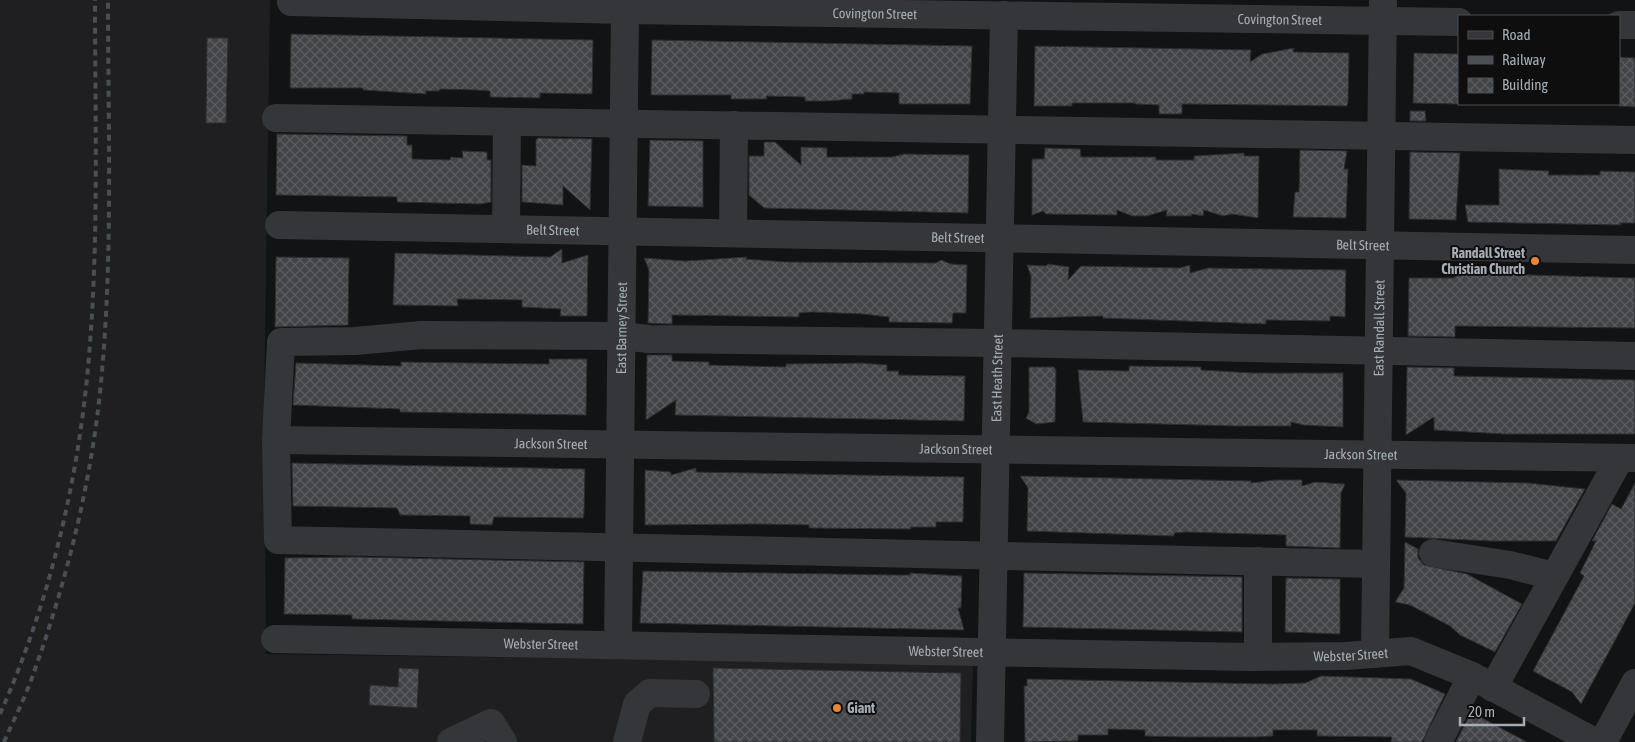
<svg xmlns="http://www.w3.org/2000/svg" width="1635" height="742" font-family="'Asap Condensed',sans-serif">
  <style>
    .built { fill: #1f1f21 }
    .building { fill: url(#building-cross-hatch); stroke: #2d2d30 }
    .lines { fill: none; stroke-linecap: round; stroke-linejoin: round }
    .minor { stroke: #343639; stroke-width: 28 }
    .rail { stroke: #4b4e52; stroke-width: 4; stroke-dasharray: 6 5; stroke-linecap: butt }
    .poi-dot { fill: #e88636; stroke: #0e0e0f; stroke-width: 2 }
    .labels { text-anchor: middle; stroke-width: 4; stroke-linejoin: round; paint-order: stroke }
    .street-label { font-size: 14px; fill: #a5adb4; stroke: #0e0e0f }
    .poi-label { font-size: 14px; font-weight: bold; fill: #a5adb4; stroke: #0e0e0f; text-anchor: end }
  </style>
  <defs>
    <pattern id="building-cross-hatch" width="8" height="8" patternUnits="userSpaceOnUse" patternTransform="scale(1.25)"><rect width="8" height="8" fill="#424447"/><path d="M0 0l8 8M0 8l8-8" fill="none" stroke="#5a5c5f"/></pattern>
  </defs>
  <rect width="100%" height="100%" fill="#121314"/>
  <path class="built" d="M0,0H270L264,408L266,654L973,664L971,742H0Z"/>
  <g class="building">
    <path d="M291,34L593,40L592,94L540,93V98L490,97V91L477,90L440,89L439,91H426V94L363,90V88H290Z"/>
    <path d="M207,38H228L226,123H206Z"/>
    <path d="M652,40L972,46L970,104H899V93L864,92V94H852V99L828,101H805V97L766,96L767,99H731V95H651Z"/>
    <path d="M1035,46L1251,50L1250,62L1262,54L1294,48L1293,52L1349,53L1348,102L1347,106L1182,104V114H1159V105L1135,104V103H1072V106H1034Z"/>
    <path d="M1414,53L1459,54V104L1413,103Z"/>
    <path d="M1619,57L1635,58V107L1619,106Z"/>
    <path d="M1410,111H1425L1426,121H1410Z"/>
    <path d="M277,134L407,136V145H412V159L450,160L451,157L463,158L462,151L487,152V160H491V202L481,204L397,202V197L276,195Z"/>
    <path d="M538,138L592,139L590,210L563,186V205L522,202V165L536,166V140Z"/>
    <path d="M650,140L703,141V207L648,206Z"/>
    <path d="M764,142H775L801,165V147L827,148V157H892L904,154L969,155L968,213L764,208L749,195V156H764Z"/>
    <path d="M1045,148L1080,149L1081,157H1156V160H1194V156L1244,153V156H1259L1258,218L1232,214L1223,216L1204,210L1203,216L1192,214L1191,216H1166L1167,210L1147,216H1132L1117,210V215L1046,214L1043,211L1032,215V159H1044Z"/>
    <path d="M1300,150L1347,151L1344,169H1348L1346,218L1293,217L1295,192H1299Z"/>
    <path d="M1410,152L1460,153L1456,220L1409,219Z"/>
    <path d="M1499,169L1549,171L1548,175H1600V171L1635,172V223H1620L1621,225L1468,222L1465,205H1499Z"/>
    <path d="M562,249V263L588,255L587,316H560L561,309L522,307V300L457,299L458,306L393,305L395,253L550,257Z"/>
    <path d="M276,257L349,258L348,325L275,327Z"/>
    <path d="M747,257L746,259L786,262L936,263L941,260L951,264L967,265L966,313H953L952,323L889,322V317L863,314L812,312L799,313V317L672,315V324L648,323L649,270L644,258L686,261Z"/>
    <path d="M1048,264L1069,267L1068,280L1081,266L1180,268L1190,265V273L1208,268L1346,270L1345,317L1330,316V321L1266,320V324L1103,318V316L1030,318L1031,276L1027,265L1046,266Z"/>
    <path d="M1463,273L1635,278V328L1455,326V337L1408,336L1409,278H1453Z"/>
    <path d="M647,355H672V361L709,362V365L786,367V364L861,363L887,365V371H899L898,375L965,376L964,421L675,415L676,400L646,420Z"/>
    <path d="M549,359H587L586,415L400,412V409L293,405L296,363L401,366V362L549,364Z"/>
    <path d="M1129,366L1201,367V370L1253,373H1343V427L1303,425L1291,422V426H1236L1083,422L1078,370L1129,371Z"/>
    <path d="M1029,367H1054L1056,370L1055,422L1036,424L1026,418L1029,412Z"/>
    <path d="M1407,367L1454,368V376L1635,380V434H1504L1434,430V417L1406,435Z"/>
    <path d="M292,463L585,469L584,513L583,518L494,517L492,525L470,524V516L400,515L397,508L293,506Z"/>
    <path d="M696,468V472L964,477L963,522H936V527H911V529L809,528V525L758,524L645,525V470L671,472V475Z"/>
    <path d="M1020,476L1251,481V483L1275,480H1302V486L1315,482L1345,484L1341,493L1340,548L1286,546V535L1186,532L1174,533V536L1027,531L1028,488Z"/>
    <path d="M1396,480L1528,483L1585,489L1556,541H1491L1405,537L1406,493Z"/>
    <path d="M1635,483V603L1581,704L1572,692L1533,671L1584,576L1580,573L1596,541H1592L1612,504L1621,509Z"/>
    <path d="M1405,542L1418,549V558L1424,565L1467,574L1522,604L1495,652L1460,635L1450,626L1410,605L1395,602L1404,588Z"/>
    <path d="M355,557L584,562L583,624L352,619V615L284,614L285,558Z"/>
    <path d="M643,571L897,575H910V573L962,576L961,608H958L964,630L640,623Z"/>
    <path d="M1024,573L1242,577V632L1023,627Z"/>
    <path d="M1286,578L1340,579V634L1285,632Z"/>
    <path d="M399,668L419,669L417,708L369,705L370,685L398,687Z"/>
    <path d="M713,668L961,673L960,742H714Z"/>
    <path d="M1321,676L1411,679L1445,694L1422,742H1391L1392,737L1317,736V730H1273V736L1255,737H1185L1145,736V730L1108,729V735H1078V741L1025,742L1024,686H1027V679L1273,684L1305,683Z"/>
    <path d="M1471,712L1497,726L1527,742H1456Z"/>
  </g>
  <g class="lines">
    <g class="minor">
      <path id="s1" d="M291,2L625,10L1459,22"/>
      <path d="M1619,25H1635"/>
      <path d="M276,118L1635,140"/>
      <path id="s2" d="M279,225L1635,250"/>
      <path d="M506,229L507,122"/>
      <path d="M733,233L734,125"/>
      <path id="s3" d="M276,440L1635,458"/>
      <path d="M1433,553L1510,565L1554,576"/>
      <path d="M1258,561V656"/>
      <path d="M1376,564L278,540L276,440L281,342L355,341L422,335L621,336L649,339L998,343L1635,356"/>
      <path id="s4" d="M275,639L1252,657L1346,656L1411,651L1472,676L1595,742"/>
      <path id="s5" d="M618,644L625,10"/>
      <path id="s6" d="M1375,654L1383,0"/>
      <path d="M1493,688L1620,458"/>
      <path d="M451,742L491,723L503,742"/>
      <path d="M627,742L637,704L650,693L696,694"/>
      <path id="s7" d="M990,742L1004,15"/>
      <path d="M1438,742L1472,676"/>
      <path d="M1603,742L1635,683"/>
    </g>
    <g class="rail">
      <path d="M0,714C50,602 79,478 89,356C99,238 95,118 95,0"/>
      <path d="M4,742C14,719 26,696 34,672C64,588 87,499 98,410C114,275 108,136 108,0"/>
    </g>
  </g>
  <g class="poi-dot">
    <circle cx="1535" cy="261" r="5"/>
    <circle cx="837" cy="708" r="5"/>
  </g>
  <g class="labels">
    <g class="street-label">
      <text dy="5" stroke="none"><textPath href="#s1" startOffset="584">Covington Street</textPath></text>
      <text dy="5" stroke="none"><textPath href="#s1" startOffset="989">Covington Street</textPath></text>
      <text dy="5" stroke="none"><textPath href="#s2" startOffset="274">Belt Street</textPath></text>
      <text dy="5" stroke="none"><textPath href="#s2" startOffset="679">Belt Street</textPath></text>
      <text dy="5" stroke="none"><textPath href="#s2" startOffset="1084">Belt Street</textPath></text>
      <text dy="5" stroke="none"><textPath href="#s5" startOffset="316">East Barney Street</textPath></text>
      <text dy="5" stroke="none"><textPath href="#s6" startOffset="326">East Randall Street</textPath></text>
      <text dy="5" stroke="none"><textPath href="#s7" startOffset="364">East Heath Street</textPath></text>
      <text dy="5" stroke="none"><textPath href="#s3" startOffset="275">Jackson Street</textPath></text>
      <text dy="5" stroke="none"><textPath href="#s3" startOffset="680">Jackson Street</textPath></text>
      <text dy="5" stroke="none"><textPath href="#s3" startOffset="1085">Jackson Street</textPath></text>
      <text dy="5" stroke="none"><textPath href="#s4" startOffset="266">Webster Street</textPath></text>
      <text dy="5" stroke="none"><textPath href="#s4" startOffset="671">Webster Street</textPath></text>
      <text dy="5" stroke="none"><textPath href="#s4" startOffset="1076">Webster Street</textPath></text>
    </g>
    <g class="poi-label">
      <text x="1525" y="258">Randall Street<tspan x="1525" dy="16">Christian Church</tspan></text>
      <text x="847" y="713" text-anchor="start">Giant</text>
    </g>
  </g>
  <rect x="1458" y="15" width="162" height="90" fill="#0e0e0f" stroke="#4a4e51"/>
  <rect x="1468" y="31" width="25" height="8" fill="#343639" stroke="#4a4e51"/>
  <text x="1502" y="40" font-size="15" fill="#a5adb4">Road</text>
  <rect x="1468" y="56" width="25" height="8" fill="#4b4e52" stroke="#4a4e51"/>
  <text x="1502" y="65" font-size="15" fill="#a5adb4">Railway</text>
  <rect x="1468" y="78" width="25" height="15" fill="url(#building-cross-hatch)" stroke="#4a4e51"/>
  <text x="1502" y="90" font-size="15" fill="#a5adb4">Building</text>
  <path d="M1460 717v8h64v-8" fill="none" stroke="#a5adb4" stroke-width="2.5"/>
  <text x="1468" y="717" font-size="15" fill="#a5adb4" stroke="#0e0e0f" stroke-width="4" paint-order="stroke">20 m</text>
</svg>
